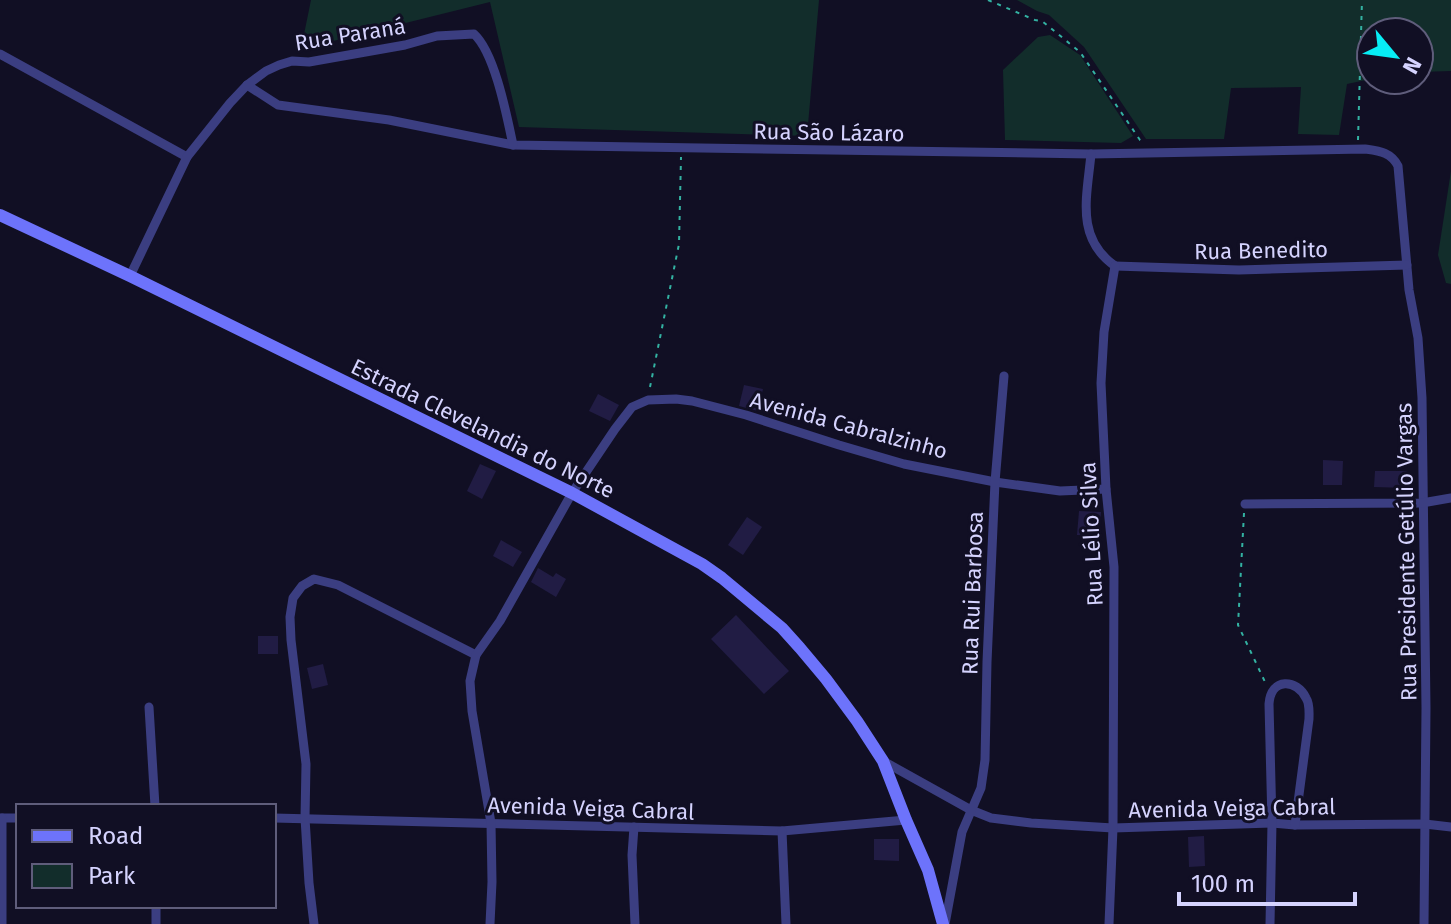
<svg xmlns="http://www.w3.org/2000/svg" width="1451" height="924" font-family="'Fira Sans',sans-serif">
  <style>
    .green { fill: #122d2b }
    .building { fill: #211c44 }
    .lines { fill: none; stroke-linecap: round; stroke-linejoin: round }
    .path { stroke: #33b2a2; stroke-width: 2; stroke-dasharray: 4 6; stroke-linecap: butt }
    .street { stroke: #3b3e81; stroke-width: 9 }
    .secondary { stroke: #6d73fb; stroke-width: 12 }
    .labels { text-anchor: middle; stroke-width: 6; stroke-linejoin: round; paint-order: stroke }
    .street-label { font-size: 22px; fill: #d5d3fe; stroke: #110f24 }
  </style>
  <rect width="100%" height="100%" fill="#110f24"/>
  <g class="green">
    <path d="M311,0H819L807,136L519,127L490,2L301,49Z"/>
    <path d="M1017,0H1451V71L1419,72V32H1371V79L1347,84L1339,135L1298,134L1301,87L1231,88L1224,139H1146L1084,47L1049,15L1037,11Z"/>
    <path d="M1050,35L1080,55L1133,136L1121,143L1005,140L1003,70L1038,37Z"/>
    <path d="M1451,171V284L1446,283L1438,255Z"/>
  </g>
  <g class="building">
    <path d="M744,385L763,389L758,411L739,406Z"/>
    <path d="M598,394L619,405L610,421L589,411Z"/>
    <path d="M1323,460L1343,461L1342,485H1323Z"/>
    <path d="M480,464L496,471L482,499L467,491Z"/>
    <path d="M1375,471H1407V488L1374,487Z"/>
    <path d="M1079,511L1101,512L1099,536L1077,535Z"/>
    <path d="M747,517L762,527L743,555L728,545Z"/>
    <path d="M501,540L522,552L513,567L493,556Z"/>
    <path d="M538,568L553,577L556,573L566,579L556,597L531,582Z"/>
    <path d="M736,615L789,671L764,694L711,639Z"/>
    <rect x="258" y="636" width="20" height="18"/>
    <path d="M323,664L328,685L312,689L307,668Z"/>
    <path d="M1204,836L1205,866L1189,867L1188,837Z"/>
    <path d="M874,839H899V861L874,860Z"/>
  </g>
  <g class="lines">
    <g class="path">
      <path d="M988,0L1035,20L1042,21L1080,52L1140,140L1143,142"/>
      <path d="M1358,140L1362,0"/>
      <path d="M650,387L679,244L681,157"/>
      <path d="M1244,513L1238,625L1266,684"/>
    </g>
    <g class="street">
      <path d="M0,54L187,157"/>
      <path d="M247,85L278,105L389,120L513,145L1091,154L1365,149C1379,151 1391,152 1398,166L1409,290L1418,338L1422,398L1426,708L1424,924"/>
      <path d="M1091,154C1087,197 1075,238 1115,266"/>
      <path d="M1115,266L1239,270L1407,265"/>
      <path d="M130,276L187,157L230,103L247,85L266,71L279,65L292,61L309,62L405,45L437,36L474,34C495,53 507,117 513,145"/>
      <path d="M1245,504L1422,503L1451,498"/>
      <path d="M149,707L155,806"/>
      <path d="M883,761L971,810L991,818L1031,823L1113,828L1272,823L1295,825L1425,824L1451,827"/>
      <path d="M0,818H18"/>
      <path d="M274,818L782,831L906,820"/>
      <path d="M634,827L632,855L635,924"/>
      <path d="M782,831L786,924"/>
      <path d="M2,924V818"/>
      <path d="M156,924V906"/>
      <path d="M314,924L309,883L305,818L306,764L291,640L290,617L293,598L302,586L314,579L338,585L476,655"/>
      <path d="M490,924L492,882L491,823L472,711L470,681L476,655L500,621L572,493L615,429L632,407L648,400L676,399L692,401L746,415L839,445L904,464L995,482L1060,491L1106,489"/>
      <path d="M945,924L962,832L981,788L985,760L987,662L995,482L1004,376"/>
      <path d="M1109,924L1113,828L1114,567L1106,489L1101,383L1104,332L1115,266"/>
      <path d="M1270,924L1272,823L1269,704C1271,677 1297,679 1306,698C1310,704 1309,712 1309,719L1295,825"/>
    </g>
    <path class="secondary" d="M0,215L130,276L572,493L702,564L722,578L782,628L800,648L826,679L857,721L883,761L906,820L928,870L943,924"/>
  </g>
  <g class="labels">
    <g class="street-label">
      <text transform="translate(350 34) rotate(-9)" y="8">Rua Paraná</text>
      <text transform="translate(829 132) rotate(1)" y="8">Rua São Lázaro</text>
      <text transform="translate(1261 250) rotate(-1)" y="8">Rua Benedito</text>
      <text transform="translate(849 425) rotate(15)" y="8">Avenida Cabralzinho</text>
      <text transform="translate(483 428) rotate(26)" y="8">Estrada Clevelandia do Norte</text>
      <text transform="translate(1091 534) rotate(-93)" y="8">Rua Lélio Silva</text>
      <text transform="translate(1406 552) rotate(-91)" y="8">Rua Presidente Getúlio Vargas</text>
      <text transform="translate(972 593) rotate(-88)" y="8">Rua Rui Barbosa</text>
      <text transform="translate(591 808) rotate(2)" y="8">Avenida Veiga Cabral</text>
      <text transform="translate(1232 808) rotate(-1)" y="8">Avenida Veiga Cabral</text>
    </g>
  </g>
  <rect x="16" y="804" width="260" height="104" fill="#110f24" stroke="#5f5d7b" stroke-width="2"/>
  <rect x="32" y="830" width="40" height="12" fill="#6d73fb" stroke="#5f5d7b" stroke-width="2"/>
  <text x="88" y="844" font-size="24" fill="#d5d3fe">Road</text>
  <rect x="32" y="864" width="40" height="24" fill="#122d2b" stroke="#5f5d7b" stroke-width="2"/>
  <text x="88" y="884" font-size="24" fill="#d5d3fe">Park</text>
  <g transform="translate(1395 56) rotate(119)"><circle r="38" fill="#110f24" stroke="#5f5d7b" stroke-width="2"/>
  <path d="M0-6L14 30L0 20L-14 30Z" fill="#07eef5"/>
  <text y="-12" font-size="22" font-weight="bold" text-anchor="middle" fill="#d5d3fe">N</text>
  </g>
  <path d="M1179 892v12h176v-12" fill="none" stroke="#d5d3fe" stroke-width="4"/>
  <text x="1191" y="892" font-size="24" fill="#d5d3fe" stroke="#110f24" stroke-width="6" paint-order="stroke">100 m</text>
</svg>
